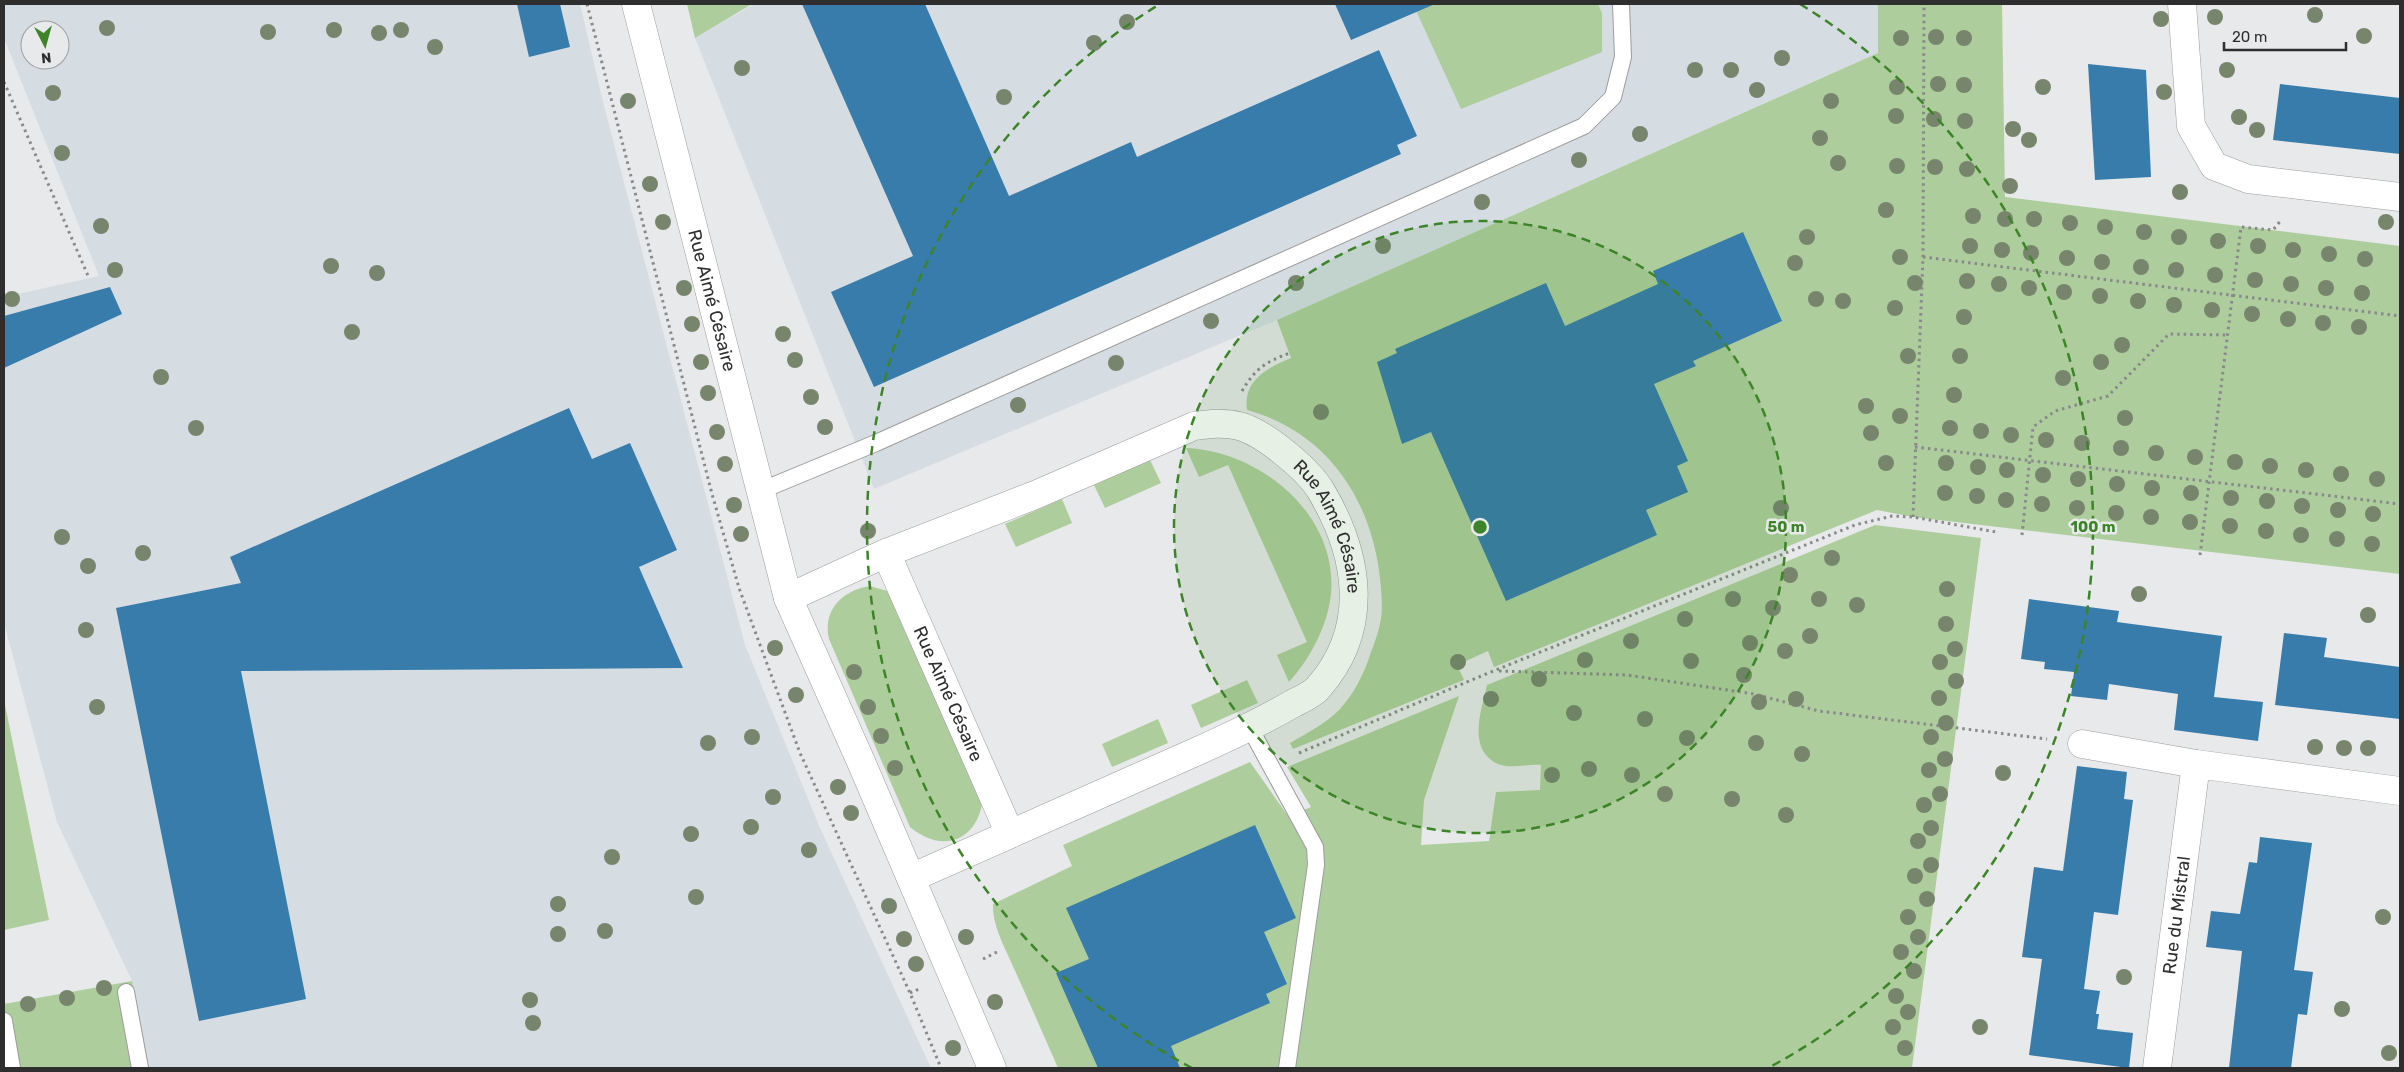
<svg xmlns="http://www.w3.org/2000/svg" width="2404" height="1072" font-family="Rubik,sans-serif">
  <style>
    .built { fill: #d5dde3; fill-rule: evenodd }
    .green { fill: #aecd9d }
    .building { fill: #377caa }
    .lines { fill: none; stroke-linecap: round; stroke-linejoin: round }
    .lane-casing { stroke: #9c9c9d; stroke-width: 18 }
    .street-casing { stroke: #9c9c9d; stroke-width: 29 }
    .path { stroke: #88898a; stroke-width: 3; stroke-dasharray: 2.5 4; stroke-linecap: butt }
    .lane { stroke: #fff; stroke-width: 16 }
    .street { stroke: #fff; stroke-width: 28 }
    .tree { fill: #77856d }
    .ring { fill: none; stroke: #3d8429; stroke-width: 2.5; stroke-dasharray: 9 6 }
    .labels { text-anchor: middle; stroke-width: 5; stroke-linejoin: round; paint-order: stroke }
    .street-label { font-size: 18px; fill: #2e2e2f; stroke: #e8e9ea }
    .centre { fill: #3d8429; stroke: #e8e9ea; stroke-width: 2.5 }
    .ring-label { font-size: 15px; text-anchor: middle; font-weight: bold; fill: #3d8429; stroke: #e8e9ea; stroke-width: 5; stroke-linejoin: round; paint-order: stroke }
  </style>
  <rect width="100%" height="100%" fill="#e8e9ea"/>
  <g class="built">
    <path d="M4,4H580L603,102L745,645L820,828L931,1068H149L132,981L57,822L4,623V297L99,276L4,38ZM30,30H60V60H30Z"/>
    <path d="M754,4H1878V53L1277,320L874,489L695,38Z"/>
  </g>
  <g class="green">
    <path d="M687,4H752L695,38Z"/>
    <path d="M1413,4H1598L1602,13V52L1461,109Z"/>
    <path d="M1878,4H2002L2005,197L2400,246V574L1913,517L1877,510L1494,667L1488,651L1457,665L1464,680L1293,749L1290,743C1307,733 1327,723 1340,709C1354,694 1365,672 1371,652C1375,642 1379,630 1381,619C1383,604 1381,586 1379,570C1368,494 1324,431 1247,410C1243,380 1267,368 1291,358L1277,320L1878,53Z"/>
    <path d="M1186,448C1260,451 1338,514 1331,594C1328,625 1310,659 1289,682L1277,655L1307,642L1228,465L1199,477Z"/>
    <path d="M1150,460L1161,483L1105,508L1094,485Z"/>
    <path d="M1062,499L1072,523L1016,547L1005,524Z"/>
    <path d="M1875,525L1981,538L1912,1068H1058C1044,1036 1030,1004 1016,973C1007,951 992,927 993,904L1072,866L1063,845L1250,762L1288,816L1311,807L1287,767L1459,696L1424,800L1421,845L1489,841L1496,792L1540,790L1541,765C1529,764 1509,769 1498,764C1466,749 1482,709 1487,685Z"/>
    <path d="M870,586L891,592L983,790C984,835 947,858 910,827L829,639C822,610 843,590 870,586Z"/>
    <path d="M1247,680L1258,703L1201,728L1191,705Z"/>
    <path d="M4,700L49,920L4,930Z"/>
    <path d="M1158,719L1168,743L1112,767L1102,744Z"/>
    <path d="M132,981L149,1068H4V1004Z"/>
  </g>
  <g class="building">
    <path d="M517,4H560L570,47L529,57Z"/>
    <path d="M802,4H925L1009,196L1131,142L1137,157L1379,50L1417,136L1397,145L1401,154L874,387L831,292L913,256Z"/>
    <path d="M1335,4H1435L1351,40Z"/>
    <path d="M2088,64L2146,70L2151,177L2095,180Z"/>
    <path d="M2280,84L2400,98V154L2273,140Z"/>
    <path d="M1743,232L1782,321L1693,361L1696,366L1654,384L1688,461L1677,466L1688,492L1646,510L1657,535L1506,601L1431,432L1402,444L1377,362L1397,353L1395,349L1546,283L1565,326L1658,284L1653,271Z"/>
    <path d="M110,287L122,314L4,368V316Z"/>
    <path d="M569,408L592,459L630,443L677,550L639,567L683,668L241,671L306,999L199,1021L116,608L241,583L230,557Z"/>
    <path d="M2029,599L2119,611L2117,622L2222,636L2214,697L2263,702L2258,741L2174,730L2178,694L2109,684L2107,700L2071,696L2074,672L2044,669L2045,662L2021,659Z"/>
    <path d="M2284,633L2327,638L2324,657L2400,667V719L2275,705Z"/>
    <path d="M2077,766L2127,772L2124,799L2133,800L2118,915L2094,912L2084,989L2100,991L2096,1014H2099L2097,1029L2133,1033L2129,1068L2029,1055L2042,959L2022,957L2034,867L2063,871Z"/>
    <path d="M1255,825L1296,918L1264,932L1287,984L1266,994L1270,1003L1171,1046L1180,1068H1098L1056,973L1089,959L1066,908Z"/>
    <path d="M2260,837L2312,843L2294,970L2313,972L2307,1015L2298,1014L2291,1068H2229L2242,951L2206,947L2211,911L2240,914L2249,862L2257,863Z"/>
  </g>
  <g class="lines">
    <defs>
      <g id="lane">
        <path d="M760,491L876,443L1584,126L1613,97L1623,57L1621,4"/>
        <path d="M1250,728L1315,847L1316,865L1287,1068"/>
        <path d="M126,992L140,1068"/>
        <path d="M4,1021L12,1068"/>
      </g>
      <g id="street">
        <path id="s1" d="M636,4L788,598L862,764L992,1068"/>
        <path d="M2182,4L2191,126L2214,166L2248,179L2400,197"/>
        <path id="s2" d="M886,553L1010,834"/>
        <path id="s3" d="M788,598L886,553L1035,495L1194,426C1209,424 1224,422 1239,426C1263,432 1308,469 1321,491C1359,555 1371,628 1318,688C1313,694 1302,699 1294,703C1261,722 1227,738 1191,754C1098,795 1004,837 911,878"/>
        <path d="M2082,744L2196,764"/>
        <path id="s4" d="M2157,1068L2196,764L2400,791"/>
      </g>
    </defs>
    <use href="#lane" class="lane-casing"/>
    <use href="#street" class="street-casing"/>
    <g class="path">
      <path d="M587,4L712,494L739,588L800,753L910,993L941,1068"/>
      <path d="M4,82L89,278"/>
      <path d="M1923,257L2400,316"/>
      <path d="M1242,391C1255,369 1265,362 1290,353"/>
      <path d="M1915,447L2400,504"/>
      <path d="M1913,517L1923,257L1924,4"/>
      <path d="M2022,535L2033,427L2055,411L2108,396L2169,334L2227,335"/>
      <path d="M2200,555L2241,227L2273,230L2282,219"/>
      <path d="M1499,671L1627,675L1754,694L1819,711L2047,739"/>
      <path d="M1299,753L1481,676L1855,525L1892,516L1913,517L1996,532"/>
      <path d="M983,959L997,952"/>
      <path d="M910,993L921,988"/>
    </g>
    <use href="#lane" class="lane"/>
    <use href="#street" class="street"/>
  </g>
  <g class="tree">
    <circle cx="2315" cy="15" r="8"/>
    <circle cx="2215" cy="17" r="8"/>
    <circle cx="2161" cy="19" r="8"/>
    <circle cx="1127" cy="22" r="8"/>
    <circle cx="107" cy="28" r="8"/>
    <circle cx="334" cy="30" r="8"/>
    <circle cx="401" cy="30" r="8"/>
    <circle cx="268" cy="32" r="8"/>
    <circle cx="379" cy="33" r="8"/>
    <circle cx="2364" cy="36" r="8"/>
    <circle cx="1936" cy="37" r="8"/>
    <circle cx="1901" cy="38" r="8"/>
    <circle cx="1964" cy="38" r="8"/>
    <circle cx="1094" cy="43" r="8"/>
    <circle cx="435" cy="47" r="8"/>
    <circle cx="1782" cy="58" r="8"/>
    <circle cx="742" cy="68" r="8"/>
    <circle cx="1695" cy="70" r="8"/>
    <circle cx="1731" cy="70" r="8"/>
    <circle cx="2227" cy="70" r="8"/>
    <circle cx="1938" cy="84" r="8"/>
    <circle cx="1964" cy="85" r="8"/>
    <circle cx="1897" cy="87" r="8"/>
    <circle cx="2043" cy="87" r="8"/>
    <circle cx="1757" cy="90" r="8"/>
    <circle cx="2164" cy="92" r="8"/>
    <circle cx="53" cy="93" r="8"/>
    <circle cx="1004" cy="97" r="8"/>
    <circle cx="628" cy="101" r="8"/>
    <circle cx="1831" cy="101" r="8"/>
    <circle cx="1896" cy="116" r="8"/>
    <circle cx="2239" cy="117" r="8"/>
    <circle cx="1934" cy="119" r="8"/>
    <circle cx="1965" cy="121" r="8"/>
    <circle cx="2013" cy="129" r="8"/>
    <circle cx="2257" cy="130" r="8"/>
    <circle cx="1640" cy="134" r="8"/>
    <circle cx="1820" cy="138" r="8"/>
    <circle cx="2029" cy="140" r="8"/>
    <circle cx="62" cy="153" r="8"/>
    <circle cx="1579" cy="160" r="8"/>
    <circle cx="1838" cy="163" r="8"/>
    <circle cx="1897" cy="166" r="8"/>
    <circle cx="1935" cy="167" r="8"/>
    <circle cx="1967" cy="169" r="8"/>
    <circle cx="650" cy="184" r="8"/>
    <circle cx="2010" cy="186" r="8"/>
    <circle cx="2180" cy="192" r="8"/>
    <circle cx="1482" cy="202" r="8"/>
    <circle cx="1886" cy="210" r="8"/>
    <circle cx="1973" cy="216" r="8"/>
    <circle cx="2005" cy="219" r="8"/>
    <circle cx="2034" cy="219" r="8"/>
    <circle cx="663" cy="222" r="8"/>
    <circle cx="2386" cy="222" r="8"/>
    <circle cx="2070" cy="223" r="8"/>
    <circle cx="101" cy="226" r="8"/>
    <circle cx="2105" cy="227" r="8"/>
    <circle cx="2144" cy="232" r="8"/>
    <circle cx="1807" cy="237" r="8"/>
    <circle cx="2179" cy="237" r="8"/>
    <circle cx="2218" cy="241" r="8"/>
    <circle cx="1383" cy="246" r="8"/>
    <circle cx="1970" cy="246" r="8"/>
    <circle cx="2258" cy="246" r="8"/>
    <circle cx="2002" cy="250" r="8"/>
    <circle cx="2293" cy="250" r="8"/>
    <circle cx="2031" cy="253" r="8"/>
    <circle cx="2329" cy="254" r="8"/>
    <circle cx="1900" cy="257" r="8"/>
    <circle cx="2067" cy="258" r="8"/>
    <circle cx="2365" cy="259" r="8"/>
    <circle cx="2102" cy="262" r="8"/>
    <circle cx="1795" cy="263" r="8"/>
    <circle cx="331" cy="266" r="8"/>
    <circle cx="2141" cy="267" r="8"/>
    <circle cx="115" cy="270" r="8"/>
    <circle cx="2176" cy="270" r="8"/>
    <circle cx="377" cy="273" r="8"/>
    <circle cx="2215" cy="275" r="8"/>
    <circle cx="2255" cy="280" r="8"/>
    <circle cx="1967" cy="281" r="8"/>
    <circle cx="1296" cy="283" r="8"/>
    <circle cx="1915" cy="283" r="8"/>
    <circle cx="1999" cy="284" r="8"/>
    <circle cx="2291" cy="284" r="8"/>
    <circle cx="684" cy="288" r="8"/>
    <circle cx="2029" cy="288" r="8"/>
    <circle cx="2326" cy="288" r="8"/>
    <circle cx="2064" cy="292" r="8"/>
    <circle cx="2362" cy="293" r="8"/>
    <circle cx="2100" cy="296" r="8"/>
    <circle cx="12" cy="299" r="8"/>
    <circle cx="1816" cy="299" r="8"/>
    <circle cx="1843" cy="301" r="8"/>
    <circle cx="2138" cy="301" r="8"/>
    <circle cx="2174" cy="305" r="8"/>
    <circle cx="1895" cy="308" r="8"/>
    <circle cx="2212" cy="310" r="8"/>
    <circle cx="2252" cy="314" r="8"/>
    <circle cx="1964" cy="317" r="8"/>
    <circle cx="2288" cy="319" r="8"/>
    <circle cx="1211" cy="321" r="8"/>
    <circle cx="2323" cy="323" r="8"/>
    <circle cx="692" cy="324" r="8"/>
    <circle cx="2359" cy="327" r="8"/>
    <circle cx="352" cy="332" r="8"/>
    <circle cx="783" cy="334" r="8"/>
    <circle cx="2122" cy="345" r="8"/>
    <circle cx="1908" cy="356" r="8"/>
    <circle cx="1960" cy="356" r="8"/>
    <circle cx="795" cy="360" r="8"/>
    <circle cx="701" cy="362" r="8"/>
    <circle cx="2101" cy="362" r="8"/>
    <circle cx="1116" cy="363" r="8"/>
    <circle cx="161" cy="377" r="8"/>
    <circle cx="2063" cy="378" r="8"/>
    <circle cx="708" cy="393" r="8"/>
    <circle cx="1954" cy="395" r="8"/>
    <circle cx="811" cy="397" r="8"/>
    <circle cx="1018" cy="405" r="8"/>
    <circle cx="1866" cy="406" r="8"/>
    <circle cx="1321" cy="412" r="8"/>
    <circle cx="1900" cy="416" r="8"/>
    <circle cx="2125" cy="418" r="8"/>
    <circle cx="825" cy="427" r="8"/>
    <circle cx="196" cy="428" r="8"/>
    <circle cx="1950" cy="428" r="8"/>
    <circle cx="1981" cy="431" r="8"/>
    <circle cx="717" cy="432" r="8"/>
    <circle cx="1871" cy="433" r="8"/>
    <circle cx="2011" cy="435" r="8"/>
    <circle cx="2046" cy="440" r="8"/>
    <circle cx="2082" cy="443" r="8"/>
    <circle cx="2121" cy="448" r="8"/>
    <circle cx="2156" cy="453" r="8"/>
    <circle cx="2195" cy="457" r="8"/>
    <circle cx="2235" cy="462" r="8"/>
    <circle cx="1886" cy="463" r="8"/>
    <circle cx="1946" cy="463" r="8"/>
    <circle cx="725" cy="464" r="8"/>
    <circle cx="2270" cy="466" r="8"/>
    <circle cx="1978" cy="467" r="8"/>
    <circle cx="2007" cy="470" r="8"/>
    <circle cx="2306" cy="470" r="8"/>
    <circle cx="2341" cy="474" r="8"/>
    <circle cx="2043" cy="475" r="8"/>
    <circle cx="2078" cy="479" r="8"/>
    <circle cx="2377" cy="479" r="8"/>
    <circle cx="2117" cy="484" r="8"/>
    <circle cx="2152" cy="488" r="8"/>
    <circle cx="1945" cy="493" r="8"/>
    <circle cx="2191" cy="493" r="8"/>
    <circle cx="1977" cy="496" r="8"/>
    <circle cx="2231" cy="498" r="8"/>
    <circle cx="2006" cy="500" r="8"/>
    <circle cx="2267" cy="501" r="8"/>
    <circle cx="2042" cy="504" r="8"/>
    <circle cx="734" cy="505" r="8"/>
    <circle cx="2302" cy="506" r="8"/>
    <circle cx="1781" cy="508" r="8"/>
    <circle cx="2077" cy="508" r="8"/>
    <circle cx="2338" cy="510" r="8"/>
    <circle cx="2116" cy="513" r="8"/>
    <circle cx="2373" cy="514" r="8"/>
    <circle cx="2151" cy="517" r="8"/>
    <circle cx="2190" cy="522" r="8"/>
    <circle cx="2230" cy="526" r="8"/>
    <circle cx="868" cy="531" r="8"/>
    <circle cx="2266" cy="531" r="8"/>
    <circle cx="741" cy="534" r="8"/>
    <circle cx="2301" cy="535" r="8"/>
    <circle cx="62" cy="537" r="8"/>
    <circle cx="2337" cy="539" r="8"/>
    <circle cx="2372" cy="544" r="8"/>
    <circle cx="143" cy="553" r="8"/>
    <circle cx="1832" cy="558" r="8"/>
    <circle cx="88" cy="566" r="8"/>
    <circle cx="1790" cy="575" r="8"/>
    <circle cx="1947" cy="589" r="8"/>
    <circle cx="2139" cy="594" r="8"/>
    <circle cx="1733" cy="599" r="8"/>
    <circle cx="1819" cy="599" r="8"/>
    <circle cx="1857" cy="605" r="8"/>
    <circle cx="1773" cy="608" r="8"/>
    <circle cx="2368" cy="615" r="8"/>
    <circle cx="1685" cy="619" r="8"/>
    <circle cx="1946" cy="624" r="8"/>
    <circle cx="86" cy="630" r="8"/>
    <circle cx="1810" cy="636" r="8"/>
    <circle cx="1631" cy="641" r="8"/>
    <circle cx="1750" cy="643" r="8"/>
    <circle cx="775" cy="648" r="8"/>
    <circle cx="1955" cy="649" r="8"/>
    <circle cx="1785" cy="651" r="8"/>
    <circle cx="1585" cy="660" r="8"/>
    <circle cx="1691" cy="661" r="8"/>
    <circle cx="1458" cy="662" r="8"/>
    <circle cx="1940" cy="662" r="8"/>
    <circle cx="854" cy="672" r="8"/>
    <circle cx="1744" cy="675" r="8"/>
    <circle cx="1539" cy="679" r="8"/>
    <circle cx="1956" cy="681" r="8"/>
    <circle cx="796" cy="695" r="8"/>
    <circle cx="1939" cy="698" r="8"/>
    <circle cx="1491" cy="699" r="8"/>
    <circle cx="1796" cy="699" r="8"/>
    <circle cx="1759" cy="702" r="8"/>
    <circle cx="97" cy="707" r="8"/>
    <circle cx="868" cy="707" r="8"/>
    <circle cx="1574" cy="713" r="8"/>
    <circle cx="1645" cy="719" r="8"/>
    <circle cx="1946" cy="723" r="8"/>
    <circle cx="881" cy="736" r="8"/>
    <circle cx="752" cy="737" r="8"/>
    <circle cx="1931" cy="737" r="8"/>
    <circle cx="1687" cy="738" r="8"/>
    <circle cx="708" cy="743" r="8"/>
    <circle cx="1756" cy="743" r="8"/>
    <circle cx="2315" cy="747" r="8"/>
    <circle cx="2344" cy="748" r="8"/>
    <circle cx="2368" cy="748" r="8"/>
    <circle cx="1802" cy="754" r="8"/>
    <circle cx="1945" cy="759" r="8"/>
    <circle cx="895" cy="768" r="8"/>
    <circle cx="1589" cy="769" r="8"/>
    <circle cx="1929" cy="770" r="8"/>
    <circle cx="2003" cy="773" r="8"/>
    <circle cx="1552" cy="775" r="8"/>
    <circle cx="1632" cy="775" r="8"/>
    <circle cx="838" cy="787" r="8"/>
    <circle cx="1665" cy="794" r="8"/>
    <circle cx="1940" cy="794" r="8"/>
    <circle cx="773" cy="797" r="8"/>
    <circle cx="1732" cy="799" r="8"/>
    <circle cx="1924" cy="805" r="8"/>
    <circle cx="851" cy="813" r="8"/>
    <circle cx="1786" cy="815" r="8"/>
    <circle cx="751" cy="827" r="8"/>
    <circle cx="1931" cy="828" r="8"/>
    <circle cx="691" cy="834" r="8"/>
    <circle cx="1918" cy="841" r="8"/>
    <circle cx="809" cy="850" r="8"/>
    <circle cx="612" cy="857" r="8"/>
    <circle cx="1931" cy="865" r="8"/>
    <circle cx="1915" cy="876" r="8"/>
    <circle cx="696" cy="897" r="8"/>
    <circle cx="1927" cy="899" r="8"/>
    <circle cx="558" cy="904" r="8"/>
    <circle cx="889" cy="906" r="8"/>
    <circle cx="1908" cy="917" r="8"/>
    <circle cx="2383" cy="917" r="8"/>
    <circle cx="605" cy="931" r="8"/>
    <circle cx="558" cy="934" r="8"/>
    <circle cx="966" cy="937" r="8"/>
    <circle cx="1918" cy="937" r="8"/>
    <circle cx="904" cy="939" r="8"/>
    <circle cx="1901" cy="952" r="8"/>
    <circle cx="916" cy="964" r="8"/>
    <circle cx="1914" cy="971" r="8"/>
    <circle cx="2124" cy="977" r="8"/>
    <circle cx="104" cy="988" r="8"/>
    <circle cx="1896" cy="996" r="8"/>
    <circle cx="67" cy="998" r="8"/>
    <circle cx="530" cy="1000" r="8"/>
    <circle cx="995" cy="1002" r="8"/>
    <circle cx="28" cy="1004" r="8"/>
    <circle cx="2342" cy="1009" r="8"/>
    <circle cx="1908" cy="1012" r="8"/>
    <circle cx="533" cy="1023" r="8"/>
    <circle cx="1893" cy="1027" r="8"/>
    <circle cx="1980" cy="1027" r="8"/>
    <circle cx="953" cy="1048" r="8"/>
    <circle cx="1905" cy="1048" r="8"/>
    <circle cx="2389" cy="1053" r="8"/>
  </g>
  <circle cx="1480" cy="527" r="306" fill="#3d8429" fill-opacity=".12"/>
  <g class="ring">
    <circle cx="1480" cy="527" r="306"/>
    <path d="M1192 1068A613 613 0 0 1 1160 4M1800 4A613 613 0 0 1 1768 1068"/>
  </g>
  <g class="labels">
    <g class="street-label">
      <text dy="6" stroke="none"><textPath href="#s1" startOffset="306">Rue Aimé Césaire</textPath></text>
      <text dy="6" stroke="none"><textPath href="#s3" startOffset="628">Rue Aimé Césaire</textPath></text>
      <text dy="6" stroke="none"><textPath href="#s2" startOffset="154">Rue Aimé Césaire</textPath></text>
      <text dy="6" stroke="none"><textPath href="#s4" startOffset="154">Rue du Mistral</textPath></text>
    </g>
  </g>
  <circle cx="1480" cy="527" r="8" class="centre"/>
  <g class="ring-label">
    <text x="1786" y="532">50 m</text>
    <text x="2093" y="532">100 m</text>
  </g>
  <rect width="2404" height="1072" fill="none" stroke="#2e2e2f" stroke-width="10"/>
  <g transform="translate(45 45) rotate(174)"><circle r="24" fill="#e8e9ea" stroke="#9e9e9f"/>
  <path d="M0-4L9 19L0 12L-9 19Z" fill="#3d8429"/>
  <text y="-8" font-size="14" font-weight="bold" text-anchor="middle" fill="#2e2e2f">N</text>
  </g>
  <path d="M2224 42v8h122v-8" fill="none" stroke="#2e2e2f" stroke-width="2.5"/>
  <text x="2232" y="42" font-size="15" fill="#2e2e2f" stroke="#e8e9ea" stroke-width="4" paint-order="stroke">20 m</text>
</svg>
